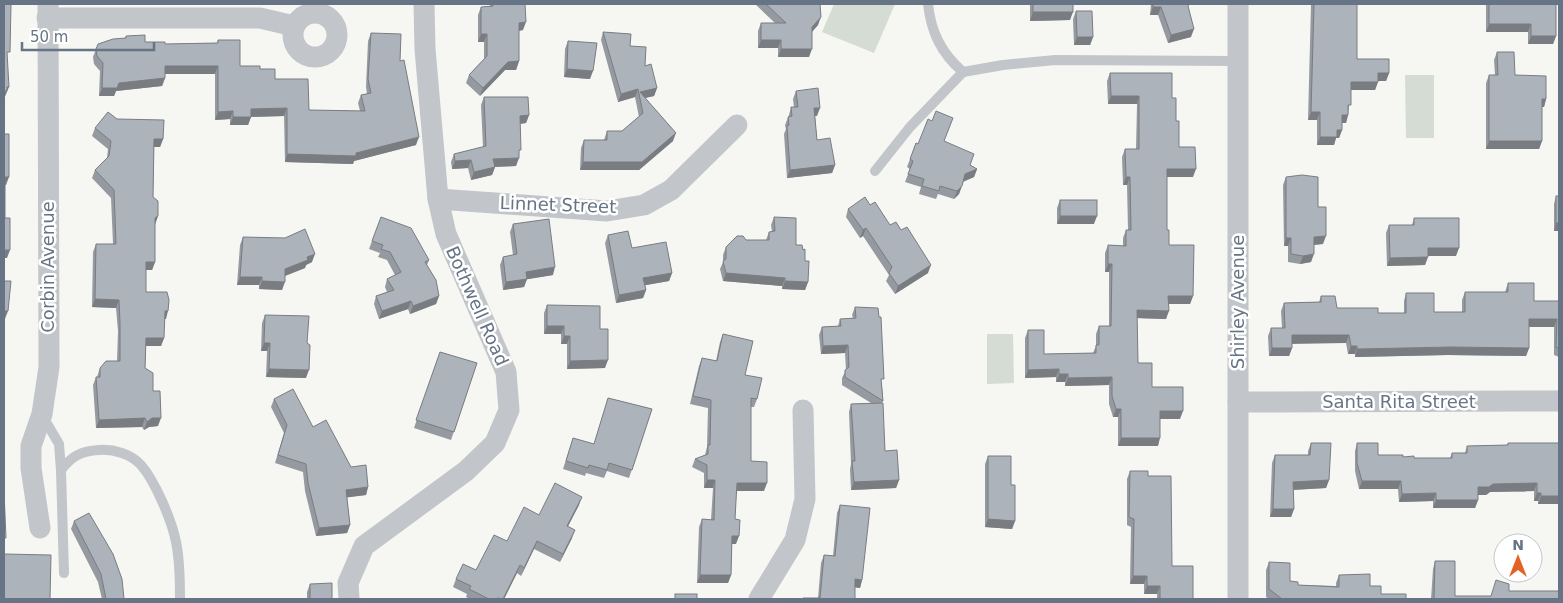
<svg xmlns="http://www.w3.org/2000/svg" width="1563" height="603" font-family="'DejaVu Sans',sans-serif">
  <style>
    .green { fill: #d5dcd3 }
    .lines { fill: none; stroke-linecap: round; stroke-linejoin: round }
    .service { stroke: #c2c5c9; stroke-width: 10 }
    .minor { stroke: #c2c5c9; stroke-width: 21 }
    .wall { fill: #959aa0 }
    .shaded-wall { fill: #797d82 }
    .building { fill: #adb3ba; stroke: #797d82 }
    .labels { text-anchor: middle; stroke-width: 5; stroke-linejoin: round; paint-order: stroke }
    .street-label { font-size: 18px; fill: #667485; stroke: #fff }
  </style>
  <rect width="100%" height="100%" fill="#f6f7f3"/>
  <g class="green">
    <path d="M834,4H895L874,53L822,32Z"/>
    <path d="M1405,75H1434V138H1406Z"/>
    <path d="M987,334H1013L1014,383L987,384Z"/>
  </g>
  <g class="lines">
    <g class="service">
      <path d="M928,4C931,32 941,53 963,72"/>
      <path d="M875,171L910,127L963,72L1003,65L1055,60L1238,61"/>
      <path d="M42,415L59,444L61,470"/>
      <path d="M64,573L61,470C72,456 81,451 99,450C114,449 131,454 141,465C155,481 172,521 176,542C180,561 180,580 180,599"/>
    </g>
    <g class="minor">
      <circle cx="315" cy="35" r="22"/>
      <path d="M47,18H260L294,26"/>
      <path d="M438,199L607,211L644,205L671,190L737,125"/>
      <path d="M1238,402L1559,401"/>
      <path d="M40,528L31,468V446L42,414L49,367L48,4"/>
      <path d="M349,599L348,583L364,546L466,471L495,443L509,410L506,372L446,234L438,199L425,49L424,4"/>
      <path d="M759,599L795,540L805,499L803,410"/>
      <path d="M1238,599V4"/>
    </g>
  </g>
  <g class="wall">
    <path d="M490,4H530H525L523,30L519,31V61L516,70H505L480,96L466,83L469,75L484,59V42H478V15L481,7H490Z"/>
    <path d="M755,4H820L818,25L812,32L809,57H778V48H758V31L761,23H775Z"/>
    <path d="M1030,4H1073L1070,20L1030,21Z"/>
    <path d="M1151,4H1189L1188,6L1191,37L1168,43L1158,15H1150Z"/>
    <path d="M1311,4H1357V59L1389,73L1386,81H1378L1375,90H1351L1348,115L1346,123H1342V130L1339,138H1336L1334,145H1317V120H1308Z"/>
    <path d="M1486,4H1556V36L1553,44H1528V32H1486Z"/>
    <path d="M1076,11L1093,37L1090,45H1074L1073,19Z"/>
    <path d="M603,32L630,46L645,66L657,88L654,96L645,98L673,141L639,170H580L581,148L584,140H604L607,131H622L639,117L635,97L618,102L601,40Z"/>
    <path d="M371,33L400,61L416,145L354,161L353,164L285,162L284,116L251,117L248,125H230V119L215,120V74H165V78L162,86L116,91L114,96H99L100,71L94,64L93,57L96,49L125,38L126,36L145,42L165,44L217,43L218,40L240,66L260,69L275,79L309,110L360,111L358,103L361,95L367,94L366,87L368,41Z"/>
    <path d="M568,41L590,79L564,77L565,49Z"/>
    <path d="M1497,52L1515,75L1546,99L1544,107H1542V141L1539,149H1486V83L1489,75H1495L1494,60Z"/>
    <path d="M1110,73L1172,98L1176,121L1179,147L1193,177H1167V230L1169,245L1193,296L1190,304H1169L1166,319L1137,318L1138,363L1152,387L1180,419H1160L1158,446H1118V417H1113L1109,404V385L1065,386V382H1056V377L1025,378V338L1028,330L1044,354L1093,353L1096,346V334L1099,326H1109V272H1105V253L1108,245L1123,246V238L1126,230H1128L1127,185H1123L1122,157L1125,149H1136L1137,104H1108L1107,81Z"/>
    <path d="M796,91L817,116H815L817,140L835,165L832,173L787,178L784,134L786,129L785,125L789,115L791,107H794L793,99Z"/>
    <path d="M484,97L529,115L526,123L520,124L519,155L516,166L495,167L492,175L471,180L468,168L452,169L451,162L454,154L483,147L481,105Z"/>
    <path d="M117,119L163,139L160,147H154L153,197L158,216L155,225V262L152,270H146V292L166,319H164V338L161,346H146L145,368L153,391L158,426L149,427L144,430L142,427L96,428L93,385L96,377H97L100,368L117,361L118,331L116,308L92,307L93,252L96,244H113L111,198L92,178L95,170L107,158L108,149L92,136L95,128Z"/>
    <path d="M944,141L970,165L977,169L974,177L963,182L959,194L954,199L938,194L936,199L919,194L921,187L905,182L910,169L907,167L916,143L918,144Z"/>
    <path d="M1286,177L1318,207L1323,244L1314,245L1311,262L1300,264L1288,262V246H1284L1283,185Z"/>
    <path d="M1556,196L1559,231H1554V204Z"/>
    <path d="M1060,200L1094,224H1057V208Z"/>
    <path d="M870,205L928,273L895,294L886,281L889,275L863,236L860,238L846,217L848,209Z"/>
    <path d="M381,217L429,260L427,265L439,296L436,304L410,314L408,309L379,319L374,304L376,296L387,292L385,287L387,279L395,275L387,260L378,257L380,253L369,249Z"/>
    <path d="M774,217L796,245L803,250L805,261L808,282L805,290L782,289V286L723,281L720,269L723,262V255L726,247L746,240H766L769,232H772L771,225Z"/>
    <path d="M1414,218L1456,256H1428L1425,265L1387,266L1386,233L1389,225H1412Z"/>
    <path d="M513,224L553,275L527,279L524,287L503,290L500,265L503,257L513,255L510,232Z"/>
    <path d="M608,235L672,273L669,281L645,285L646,290L643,298L616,303L605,243Z"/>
    <path d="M243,237L312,262L306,265L305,268L285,276L282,290L259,289V285H237L240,245Z"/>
    <path d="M1508,283L1534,301H1559V357L1554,355V327H1529V348L1526,356L1448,355L1355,357V354H1348L1346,343H1292V348L1289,356H1269L1268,336L1271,328H1282L1281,311L1284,303L1319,302L1321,296L1337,308L1378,313H1404V301L1406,293L1434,312H1462V300L1465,292H1505Z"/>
    <path d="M547,305L600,329L605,368L567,369V344H561V334H544V313Z"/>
    <path d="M855,307L882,385L883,401L882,403L885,451L899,480L896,488L851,490L850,469L851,464L849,412L851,404L871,403L842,385V378L846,370L845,353L821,354L819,335L822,327L838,326L840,319L853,318L852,315Z"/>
    <path d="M265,315L307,343L306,378L266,377L267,351H261L262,323Z"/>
    <path d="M723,334L745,375L757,399L754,407H751V461L764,491H736L735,519L736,544H732L731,575L728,583H697L699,527L702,519L711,520L713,488H704V473L692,467L695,459L705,455L707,447L708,408L690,404L699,366L702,358L716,361L720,342Z"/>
    <path d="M440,352L477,363L451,440L414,428Z"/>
    <path d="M608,398L652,409L629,478L607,471L604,478L586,473L585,476L563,469L573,438L594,444Z"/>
    <path d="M274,399L313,427L351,467L368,487L366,495L347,497L350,525L347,533L316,536L305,491L303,472L275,463L284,433L271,407Z"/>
    <path d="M1311,443L1329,480L1326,488L1293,490L1294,509L1291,517H1270L1272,463L1275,455H1308V451Z"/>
    <path d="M1357,443L1378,455L1414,458H1450L1452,453H1465L1467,446L1507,445L1508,443L1559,504H1538V501H1534V491L1490,492L1486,495H1478V500L1475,508H1433V501L1399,502L1398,489H1359L1355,471V451Z"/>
    <path d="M988,456L1011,485L1015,521L1012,529L985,527V464Z"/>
    <path d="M1130,471L1148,476L1172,566L1193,599H1157V594H1144V584H1130L1131,527L1127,525V479Z"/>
    <path d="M579,505L568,526L572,538L560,562L534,549L521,576L517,573L504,599H470L466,597L467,594L453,587L456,579L476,570L539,515Z"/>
    <path d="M840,505L862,580L860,588L855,587V599H802L803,598H818L821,563L824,555L833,556L837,513Z"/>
    <path d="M74,521L124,599H102L98,582L71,529Z"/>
    <path d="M1435,561L1455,596H1490L1509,591L1559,599H1431L1433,569Z"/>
    <path d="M1269,562L1290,581L1298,585L1336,586V583L1339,575L1370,586L1381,594L1406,599H1269L1266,597V570Z"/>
    <path d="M310,584L332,599H307V592Z"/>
  </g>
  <g class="shaded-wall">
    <path d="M89,4H149V5Z"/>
    <path d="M1153,7H1161L1158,15H1150Z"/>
    <path d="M1033,12H1073L1070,20L1030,21Z"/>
    <path d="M821,17L818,25L809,35L812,27Z"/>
    <path d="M526,22L523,30L516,31L519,23Z"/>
    <path d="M1489,24H1531L1528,32H1486Z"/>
    <path d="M1194,29L1191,37L1168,43L1171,35Z"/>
    <path d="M481,34H487L484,42H478Z"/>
    <path d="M1531,36H1556L1553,44H1528Z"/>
    <path d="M1077,37H1093L1090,45H1074Z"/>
    <path d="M761,40H781L778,48H758Z"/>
    <path d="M781,49H812L809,57H778Z"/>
    <path d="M519,61L516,70H505L480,96L483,88L508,62Z"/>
    <path d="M165,66H218L215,74H162Z"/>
    <path d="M567,69L593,71L590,79L564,77Z"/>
    <path d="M1378,73H1389L1386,81H1375Z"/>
    <path d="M165,78L162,86L116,91L114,96H99L102,88L119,83Z"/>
    <path d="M1351,82H1378L1375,90H1348Z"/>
    <path d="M7,87H9L4,99V91Z"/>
    <path d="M657,88L654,96L640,99V92Z"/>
    <path d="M638,89L635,97L618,102L621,94Z"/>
    <path d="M1111,96H1139L1137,104H1108Z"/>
    <path d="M1542,99H1546L1544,107H1539Z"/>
    <path d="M287,108L284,116L248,117L251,109Z"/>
    <path d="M814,108H820L817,116H811Z"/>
    <path d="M233,111L230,119L215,120L218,112Z"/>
    <path d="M1311,112H1320L1317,120H1308Z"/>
    <path d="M529,115L526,123L517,124L520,116Z"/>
    <path d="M1342,115H1348L1346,123H1339Z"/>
    <path d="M233,117H251L248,125H230Z"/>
    <path d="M1337,130H1342L1339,138H1336L1334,145H1317L1320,137Z"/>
    <path d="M676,133L673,141L639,170H580L583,162Z"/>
    <path d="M419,137L416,145L354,161L353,164L285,162L287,154L356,153Z"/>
    <path d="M154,139H163L160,147H151Z"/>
    <path d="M1489,141H1542L1539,149H1486Z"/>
    <path d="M519,158L516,166L490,167L493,159Z"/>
    <path d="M471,160L468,168L452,169L455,161Z"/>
    <path d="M835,165L832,173L787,178L790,170Z"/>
    <path d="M495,167L492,175L471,180L474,172Z"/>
    <path d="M977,169L974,177L962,182L965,174Z"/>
    <path d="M1167,169H1196L1193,177H1164Z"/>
    <path d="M5,177H9L6,185H4Z"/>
    <path d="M1126,177H1130L1127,185H1123Z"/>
    <path d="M962,186L959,194L954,199L957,191Z"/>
    <path d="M158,216L155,224L152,226L155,218Z"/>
    <path d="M1060,216H1097L1094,224H1057Z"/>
    <path d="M1556,223H1559V231H1554Z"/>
    <path d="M866,228L863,236L860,238L863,230Z"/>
    <path d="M1326,236L1323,244L1311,245L1314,237Z"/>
    <path d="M1286,238H1291L1288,246H1284Z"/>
    <path d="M1428,248H1459L1456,256H1425Z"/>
    <path d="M4,250H10L7,258H4Z"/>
    <path d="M315,254L312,262L306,265L305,268L282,277L285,269L307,257Z"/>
    <path d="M1314,254L1311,262L1300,264L1303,256Z"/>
    <path d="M1428,257L1425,265L1387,266L1390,258Z"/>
    <path d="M146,262H155L152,270H143Z"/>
    <path d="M1108,264H1112L1109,272H1105Z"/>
    <path d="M931,265L928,273L895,294L898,286Z"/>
    <path d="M555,267L553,275L523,280L526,272Z"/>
    <path d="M672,273L669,281L641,286L643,278Z"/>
    <path d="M726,273L785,278L782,286L723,281Z"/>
    <path d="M240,277H262L259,285H237Z"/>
    <path d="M527,279L524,287L503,290L506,282Z"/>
    <path d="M262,281L285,282L282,290L259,289Z"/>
    <path d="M785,281L808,282L805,290L782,289Z"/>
    <path d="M646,290L643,298L616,303L619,295Z"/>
    <path d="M439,296L436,304L410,314L413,306Z"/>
    <path d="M1168,296H1193L1190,304H1166Z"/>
    <path d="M95,299L119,300L116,308L92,307Z"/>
    <path d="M411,301L408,309L379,319L382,311Z"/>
    <path d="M1137,310L1169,311L1166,319L1134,318Z"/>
    <path d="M4,311H8L5,319H4Z"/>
    <path d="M165,311H168L166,319H162Z"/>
    <path d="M1529,319H1557L1554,327H1526Z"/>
    <path d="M547,326H564L561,334H544Z"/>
    <path d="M1292,335H1349L1346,343L1289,344Z"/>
    <path d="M564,336H570L567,344H561Z"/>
    <path d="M146,338H164L161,346H143Z"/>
    <path d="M264,343H270L267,351H261Z"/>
    <path d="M848,345L845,353L821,354L823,346Z"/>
    <path d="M1351,346H1357L1355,354H1348Z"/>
    <path d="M1451,347L1529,348L1526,356L1448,355L1355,357L1357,349Z"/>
    <path d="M1272,348H1292L1289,356H1269Z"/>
    <path d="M608,360L605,368L567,369L570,361Z"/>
    <path d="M269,369L309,370L306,378L266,377Z"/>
    <path d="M1059,369L1056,377L1025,378L1028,370Z"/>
    <path d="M1059,374H1068L1065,382H1056Z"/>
    <path d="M1112,377L1109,385L1065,386L1068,378Z"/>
    <path d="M1116,409H1121L1118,417H1113Z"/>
    <path d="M1160,411H1183L1180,419H1158Z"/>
    <path d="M145,418L142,427L96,428L99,420Z"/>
    <path d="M152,418H161L158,426L149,427L144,430L147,422Z"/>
    <path d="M1121,438H1160L1158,446H1118Z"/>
    <path d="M707,480H715L713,488H704Z"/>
    <path d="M899,480L896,488L851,490L854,482Z"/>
    <path d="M1329,480L1326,488L1290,490L1293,482Z"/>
    <path d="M1362,481H1401L1398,489H1359Z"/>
    <path d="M737,483H767L764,491H734Z"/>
    <path d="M1537,483L1534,491L1490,492L1486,495H1475L1478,487L1493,484Z"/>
    <path d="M368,487L366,495L343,498L346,490Z"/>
    <path d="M1436,493L1433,501L1399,502L1402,494Z"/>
    <path d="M1537,493H1541L1538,501H1534Z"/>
    <path d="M1541,496H1559V504H1538Z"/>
    <path d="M582,497L579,505L564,534L567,526Z"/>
    <path d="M1436,500H1478L1475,508H1433Z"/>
    <path d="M1273,509H1294L1291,517H1270Z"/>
    <path d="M988,519L1015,521L1012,529L985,527Z"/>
    <path d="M350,525L347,533L316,536L319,528Z"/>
    <path d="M575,530L572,538L560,562L563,554Z"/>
    <path d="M732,536H739L736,544H729Z"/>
    <path d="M537,541L534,549L521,576L524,568Z"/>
    <path d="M520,565L517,573L504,599H503Z"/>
    <path d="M700,575H731L728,583H697Z"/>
    <path d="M1133,576H1147L1144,584H1130Z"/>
    <path d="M855,579L862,580L860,588L852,587Z"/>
    <path d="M1147,586H1160L1157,594H1144Z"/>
  </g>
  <g class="building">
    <path d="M4,4H11L10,52H7L9,87H7V91H4Z"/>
    <path d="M493,4H525L526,22L519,23V61L508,62L483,88L469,75L487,56V34H481V7L493,6Z"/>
    <path d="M766,4H820L821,17L812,27V49H781V40H761V23H786Z"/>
    <rect x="1033" y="4" width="40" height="8"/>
    <path d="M1153,4H1189L1188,6L1194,29L1171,35L1161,7H1153Z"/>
    <path d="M1314,4H1357V59H1389V73H1378V82H1351V105H1348V115H1342V130H1337V137H1320V112H1311Z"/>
    <path d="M1489,4H1556V36H1531V24H1489Z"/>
    <path d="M1076,11H1092L1093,37H1077Z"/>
    <path d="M603,32L631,34L630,46L646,47L645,66L651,64L657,88L640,92L676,133L642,162H583L584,140H607V131H622L643,113L638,89L621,94Z"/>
    <path d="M371,33L401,34L400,61L404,60L419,137L356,153V156L287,154V108L251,109V117H233V111L218,112V66H165V78L119,83L117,88H102L103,63L97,56L96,49L98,44L113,39L126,38V36L145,35V42H165V44L218,43V40H240V66H260V69H275V79H308L309,110L365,111L361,95L371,93L368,79Z"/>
    <path d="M568,41L597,43L593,71L567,69Z"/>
    <path d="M1497,52H1514L1515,75L1546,76V99H1542V141H1489V75H1498Z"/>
    <path d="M1110,73H1172V98H1176V121H1179V147H1195L1196,169H1167V230H1169V245H1194L1193,296H1168L1169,311L1137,310L1138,363H1152V387H1183V411H1160V438H1121V409H1116L1112,396V377L1068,378V374H1059V369L1028,370V330H1044V354L1096,353V345H1099V326H1111L1112,264H1108V245L1126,246V230H1131L1130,177H1126L1125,149H1139V96H1111Z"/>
    <path d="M818,88L820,108H814L817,140L830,138L835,165L790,170L787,126L789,125L788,117L792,116L791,107H798L796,91Z"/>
    <path d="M484,97H528L529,115L520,116L521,150H519V158L493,159L495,167L474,172L471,160L455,161L454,154L486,146Z"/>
    <path d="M936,111L953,118L944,141L974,154L970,165L977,169L965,174L962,186L957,191L940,186L939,191L922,186L924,179L908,174L913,161L910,159L916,143L918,144L928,119L932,121Z"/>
    <path d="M108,112L117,119L164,120L163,139H154L153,197L158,201V216L155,218V262H146V292H167L169,300L168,311H165L164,338H146L145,368L153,373V391H160L161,418H152L147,422L145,418L99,420L96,377H100V368L106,361H120V323L119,300L95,299L96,244H116L114,190L95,170L109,156L111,141L95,128Z"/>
    <path d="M4,134H9V177H5V218H10V250H4Z"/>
    <path d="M1302,175L1318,177V207H1326V236L1314,237V254L1303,256L1291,254V238H1286V177Z"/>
    <rect x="1556" y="196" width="3" height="27"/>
    <path d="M865,197L870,205L875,202L890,225L896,222L901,230L907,227L931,265L898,286L889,273L892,267L866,228L863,230L848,209Z"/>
    <rect x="1060" y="200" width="37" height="16"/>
    <path d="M381,217L411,228L429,260L425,262L436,280L439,296L413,306L411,301L382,311L376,296L394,290L387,279L401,272L390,252L381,249L383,245L372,241Z"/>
    <path d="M774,217L796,218V245H802L803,250L805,249V261H809L808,282L785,281V278L726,273L723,261L726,259V247L737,236H743L746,240H769V232L775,231Z"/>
    <path d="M1414,218H1459V248H1428V257L1390,258L1389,225H1414Z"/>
    <path d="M549,219L555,267L526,272L527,279L506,282L503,257L517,254L513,224Z"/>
    <path d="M305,229L315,254L307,257L308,260L285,269V282L262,281V277H240L243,237L285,238Z"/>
    <path d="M628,231L632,248L666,242L672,273L643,278L646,290L619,295L608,235Z"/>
    <path d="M4,281H11L8,311H4Z"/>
    <path d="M1508,283H1534V301H1559V348L1556,347L1557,319H1529V348L1451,347L1357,349V346H1351L1349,335H1292V348H1272L1271,328H1285L1284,303L1321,302V296H1335L1337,308H1378V313H1406V293H1434V312H1465V292H1508Z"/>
    <path d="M547,305L600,306V329H608V360L570,361V336H564V326H547Z"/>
    <path d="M855,307L878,308L879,317H881L884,379H881L883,401L845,377V370L849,367L848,345L823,346L822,327L841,326L840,319L856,318Z"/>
    <path d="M265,315L309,316L307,343L310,345L309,370L269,369L270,343H264Z"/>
    <path d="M723,334L753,341L745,375L762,378L757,399L751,398V461L767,462V483H737L735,519L740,520L739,536H732L731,575H700L702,519L714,520L715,480H707V465L695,459L708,454V445H710L711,400L693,396L702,358L717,361Z"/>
    <path d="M440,352L477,363L454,432L416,420Z"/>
    <path d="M293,389L313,427L326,420L351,467L366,465L368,487L346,490L350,525L319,528L308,483L306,464L278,455L287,425L274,399Z"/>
    <path d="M608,398L652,409L632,470L609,463L607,470L589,465L588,468L566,461L573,438L594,444Z"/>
    <path d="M883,403L885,451L897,450L899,480L854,482L852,461H855L851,404Z"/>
    <path d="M1311,443H1331L1329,480L1293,482L1294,509H1273L1275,455H1310Z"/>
    <path d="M1357,443H1378V455H1403V457L1414,456V458H1452V453H1467V446L1508,445V443H1559V496H1541V493H1537V483L1493,484L1489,487H1478V500H1436V493L1402,494L1401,481H1362L1357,463Z"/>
    <path d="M988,456H1011V485H1015V521L988,519Z"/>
    <path d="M1130,471H1148V476H1171L1172,566H1193V599H1160V586H1147V576H1133L1134,519L1129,517Z"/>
    <path d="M555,483L582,497L567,526L575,530L563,554L537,541L524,568L520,565L503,599L497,598L496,599H489L469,589L471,586L456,579L463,564L476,570L494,535L507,541L524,507L539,515Z"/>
    <path d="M4,491L6,538H4Z"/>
    <path d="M840,505L870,508L862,580L855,579V599H803V598H820L824,555L835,556Z"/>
    <path d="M89,513L113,554L122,579L124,599H106L101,574L74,521Z"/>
    <path d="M4,554L51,555L50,599H4Z"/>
    <path d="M1435,561H1455V596H1491L1496,580L1509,584V591H1559V599H1434Z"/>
    <path d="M1269,562L1290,563V581L1298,582V585L1339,587V575L1370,574V586H1381V594H1406V599H1282L1269,589Z"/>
    <path d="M332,583V599H310V584Z"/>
    <rect x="675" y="594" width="22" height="5"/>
  </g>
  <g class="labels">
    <g class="street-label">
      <text transform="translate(558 205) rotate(2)" y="6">Linnet Street</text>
      <text transform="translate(48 267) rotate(-90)" y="6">Corbin Avenue</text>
      <text transform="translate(1238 302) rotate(-90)" y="6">Shirley Avenue</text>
      <text transform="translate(477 306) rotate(66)" y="6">Bothwell Road</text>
      <text x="1399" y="408">Santa Rita Street</text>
    </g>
  </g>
  <rect width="1563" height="603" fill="none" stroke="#667485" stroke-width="10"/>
  <g transform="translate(1518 558)"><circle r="24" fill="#ffffff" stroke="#c2c7ce"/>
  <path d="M0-4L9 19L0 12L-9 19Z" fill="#e36327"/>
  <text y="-8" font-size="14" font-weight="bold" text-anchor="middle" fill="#667485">N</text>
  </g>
  <path d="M22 42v8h132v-8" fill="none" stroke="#667485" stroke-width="2.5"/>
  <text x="30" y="42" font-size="15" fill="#667485" stroke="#ffffff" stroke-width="4" paint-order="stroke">50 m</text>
</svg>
